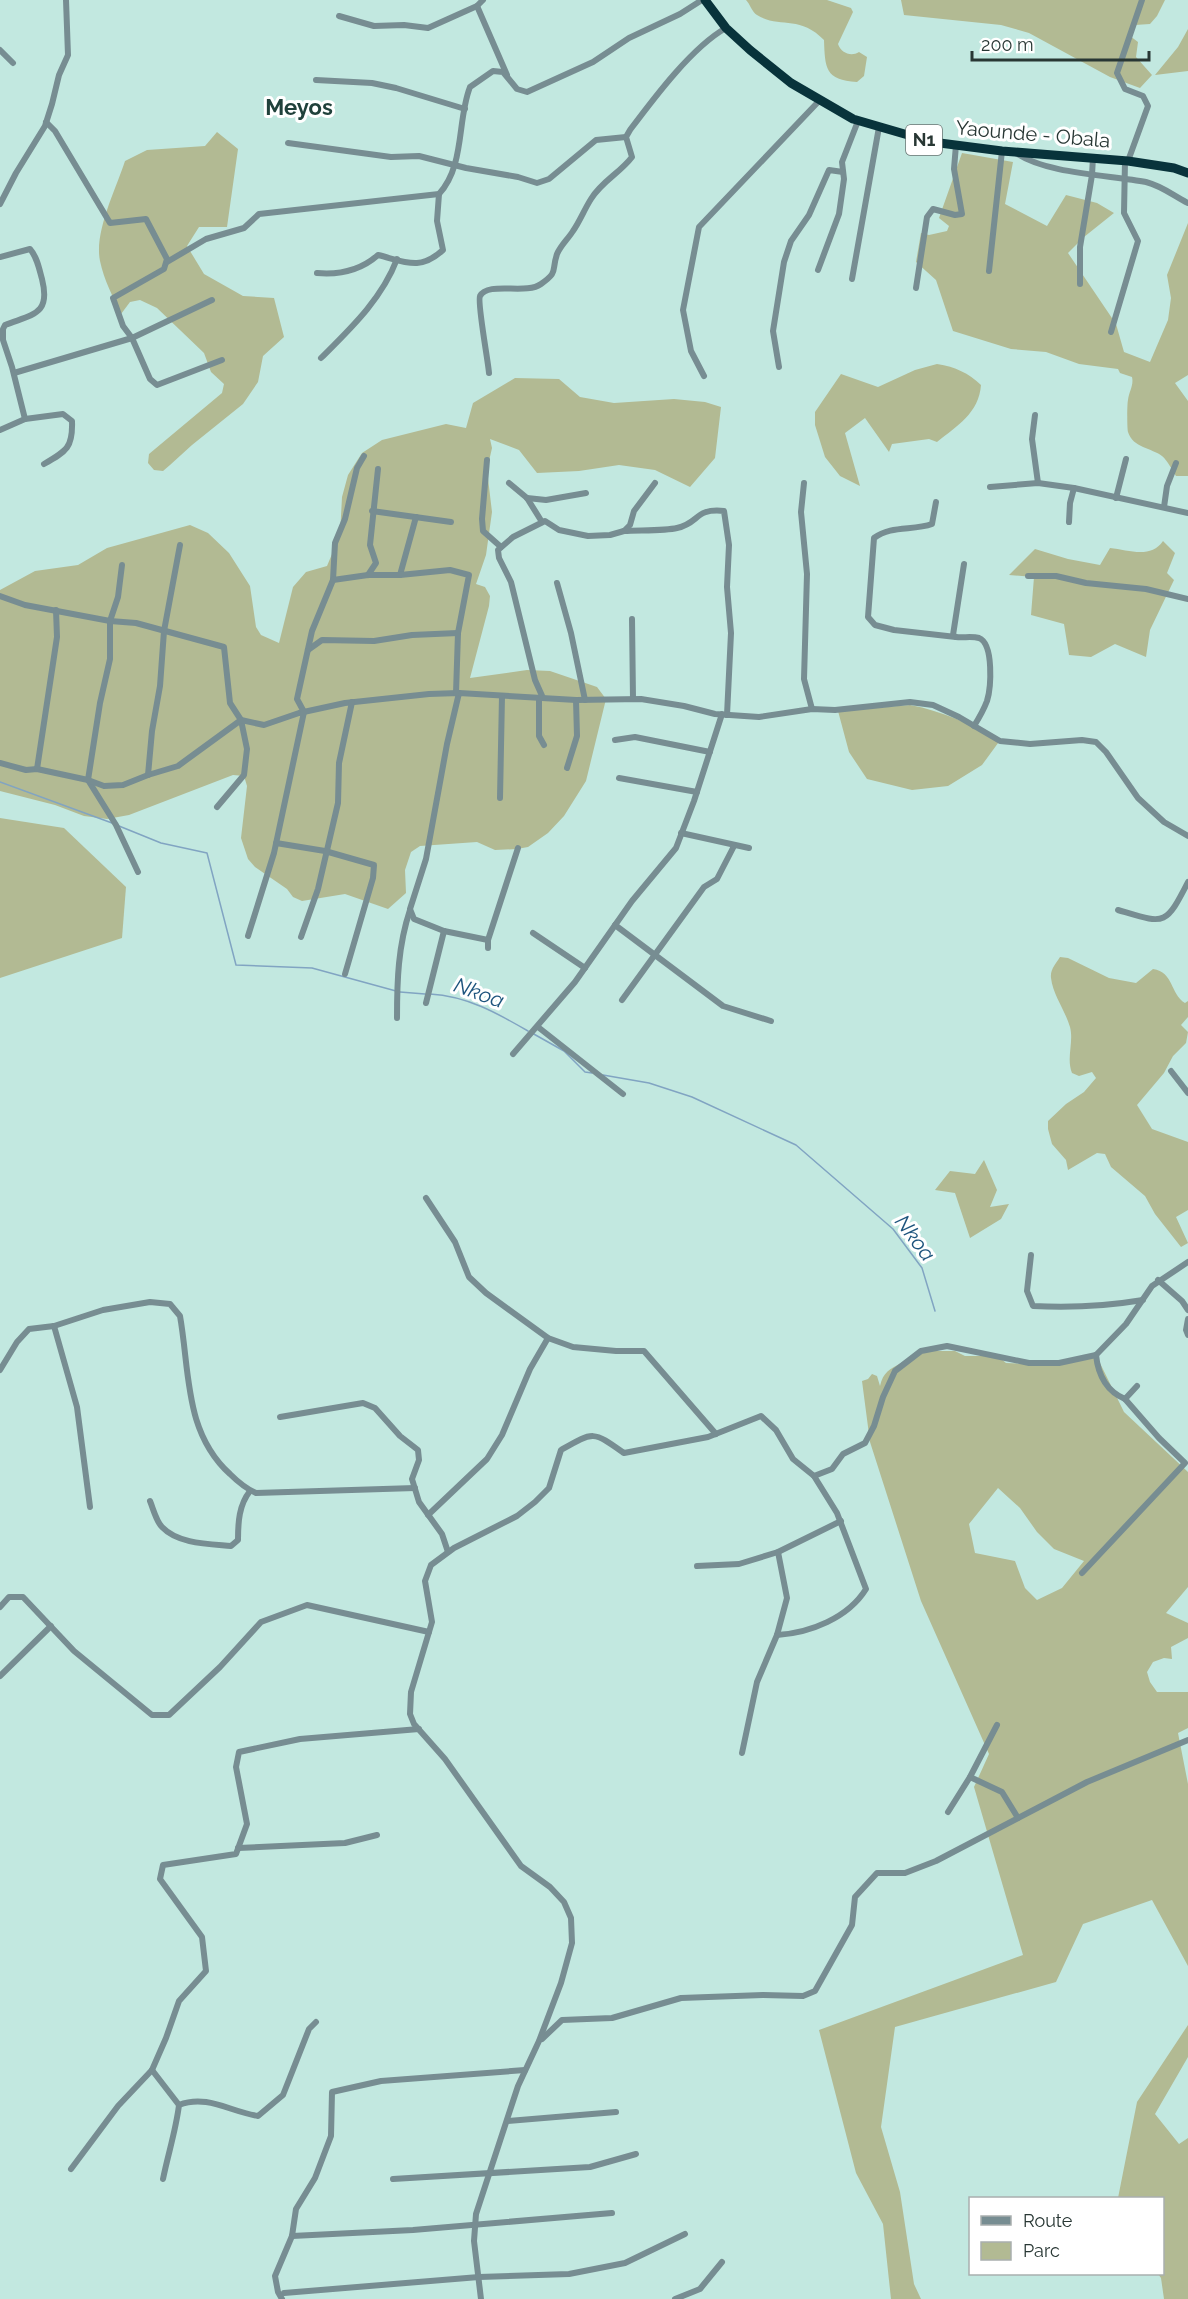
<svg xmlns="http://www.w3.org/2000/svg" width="1188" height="2299" font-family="Raleway,sans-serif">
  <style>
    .green { fill: #b2ba93; fill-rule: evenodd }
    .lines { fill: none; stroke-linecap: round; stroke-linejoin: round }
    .stream { stroke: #81a4c2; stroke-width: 1.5 }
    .minor { stroke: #778d92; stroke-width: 6 }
    .highway { stroke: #08333b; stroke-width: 9 }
    .labels { text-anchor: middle; stroke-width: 6; stroke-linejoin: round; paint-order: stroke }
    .shield { fill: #fff; stroke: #687371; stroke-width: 1.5 }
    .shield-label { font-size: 18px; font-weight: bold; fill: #283734 }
    .street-label { font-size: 20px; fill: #283734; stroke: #fff }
    .water-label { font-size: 21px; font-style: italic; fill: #1d547d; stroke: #fff }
    .quarter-label { font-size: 22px; font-weight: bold; fill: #20413b; stroke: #fff }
  </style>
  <rect width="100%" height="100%" fill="#c2e8e0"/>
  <g class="green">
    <path d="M746,0H827L851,8L853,12L838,44C841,53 851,57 859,52L867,57L864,76L857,82C825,80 825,68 824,40C799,14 780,29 757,15C752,12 750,4 746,0Z"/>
    <path d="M901,0H1165L1157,16L1150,24L1135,25L1130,36L1138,42L1136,57L1152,75L1140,88L1110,77L1029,33L1001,25L904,15Z"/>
    <path d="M1188,29V71L1155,75L1178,47Z"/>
    <path d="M217,132L238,149L227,227H199L187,246L204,274L243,296L274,298L284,337L263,356L258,382L243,404L192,445L170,465L163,471L154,470L148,463L149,454L222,393L224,384L211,372L204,353L157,308L140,300L130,302L121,314C113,297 104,280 100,261C94,232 116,189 125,161L147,150L205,146Z"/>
    <path d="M962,153L1013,162L1005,204L1047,226L1066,195L1097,203L1114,213L1084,237L1068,253L1116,324L1124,352L1150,362L1168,320L1171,298L1167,275L1188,223V375L1175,383L1188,401V476H1176C1172,470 1168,461 1162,456C1152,448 1133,448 1128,432C1127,428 1127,404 1128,400C1129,392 1134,385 1132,377L1120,373L1118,369L1079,364L1046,352L1011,349L953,331L936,280L916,262L921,233L929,235L947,231L949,226L939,218Z"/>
    <path d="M937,364C956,367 968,373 981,385C979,413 957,426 937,442L929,439L892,444L889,452L865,418L845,433L860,486L840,476L825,457L815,425V412L841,374L878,387L915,370Z"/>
    <path d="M515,378L559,379L580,397L614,403L674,399L705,402L721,407L715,458L690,487L655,470L619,465L579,471L537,473L519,450L490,439L492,448L487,470L492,512L486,555L476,584L485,587L490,596L489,606L470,678L527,670L550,671L597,687L606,699L586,781L564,816L548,833L528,847L517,849L495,850L477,842L420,846L411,852L405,870L406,893L388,909L345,894L302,901L293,897L287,889L255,867L248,859L241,838L247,786L244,776L233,775L129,815L107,819L84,816L55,805L0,791V590L35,571L78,565L107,548L190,525L208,533L229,553L250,586L256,627L261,635L279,643L293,587L306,572L327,566L340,535L342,497L348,475L362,453L382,440L446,424L466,428L473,403Z"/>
    <path d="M1163,541L1175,553L1167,573L1174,580L1150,630L1146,657L1115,644L1091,657L1069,655L1064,624L1031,615L1034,577L1009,575L1035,549L1068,559L1100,565L1110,548C1129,550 1151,559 1163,541Z"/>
    <path d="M910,705C943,711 971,725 1001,739L982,765L948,786L912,790L867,779L849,752L838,711Z"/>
    <path d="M0,818L64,828L126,887L122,938L0,978Z"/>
    <path d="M1060,957L1068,958L1109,978L1136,983L1153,969C1174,972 1170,994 1185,1003L1188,1001V1017L1181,1025L1188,1032L1186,1043L1173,1056L1164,1073L1137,1105L1152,1129L1188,1142V1210L1176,1217L1188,1243L1181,1247L1155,1214L1145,1196L1111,1167L1105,1154L1097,1153L1068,1170L1066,1160L1052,1144L1048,1129V1121L1066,1104L1084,1092L1096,1078L1092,1072L1079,1076L1072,1073C1066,1058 1074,1042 1070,1027C1065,1010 1053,995 1051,978C1050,969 1056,964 1060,957Z"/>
    <path d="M984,1160L997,1190L990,1207L1009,1204L1001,1219L970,1238L955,1193L935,1190L950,1171L975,1174Z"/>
    <path d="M926,1348L938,1351H955L965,1356H998L1006,1363L1058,1365L1095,1353L1124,1412L1188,1472V1587L1166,1613L1188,1623V1638L1171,1647L1172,1659L1164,1658L1153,1662L1147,1672L1150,1682L1157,1692H1188V1728L1178,1733L1188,1784V1966L1152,1900L1083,1924L1056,1982L895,2027L881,2127L900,2192L914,2284L921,2299H891L883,2224L856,2173L819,2030L1023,1955L974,1787L989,1754L921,1601L870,1442L862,1381L868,1379L872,1374L877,1376L880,1386C883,1372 890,1369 901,1363C911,1357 915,1350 926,1348ZM998,1488L1020,1508L1037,1532L1054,1549L1084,1561L1062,1588L1037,1600L1025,1588L1015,1561L975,1553L969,1524Z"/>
    <path d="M1188,2025V2057L1155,2114L1179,2144L1188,2138V2299H1164L1161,2278L1158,2274H1162V2198H1118L1137,2102Z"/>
  </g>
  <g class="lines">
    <g class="stream">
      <path d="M0,782L112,823"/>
      <path d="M119,826L161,843L207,853L236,965L312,968L396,991"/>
      <path d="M400,992L425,994"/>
      <path d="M430,994C467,996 497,1013 528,1031"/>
      <path d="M532,1033L564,1051L585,1072L592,1073"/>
      <path d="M603,1075L649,1083L692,1097L796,1145L893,1229L922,1268L935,1311"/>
    </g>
    <g class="minor">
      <path d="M477,6L507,75"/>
      <path d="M339,16L374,26L404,25L428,28L477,6L483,0"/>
      <path d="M0,50L13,63"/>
      <path d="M316,80L372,83L396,88L465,109"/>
      <path d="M46,122L55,131L110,223L146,219L167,259L164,269L113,298L123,326L132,338L150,379L157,385L222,360"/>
      <path d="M288,143L391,157L419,156L466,168L518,177L537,183L549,179L596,140L626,137"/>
      <path d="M1016,153C1046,174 1110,175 1146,182C1162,186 1174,196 1188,203"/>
      <path d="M1128,161L1148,106L1143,96L1125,89L1117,73L1142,0"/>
      <path d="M0,204L16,173L45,126L52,104L59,75L68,55L66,0"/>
      <path d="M0,257L30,249C37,257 39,268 42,279C51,315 33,314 5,325L3,329V340L12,367L25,419"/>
      <path d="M167,262L206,239L244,228L259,214L439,194C465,166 457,120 470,87L493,71L503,72L517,89L527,92L593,62L629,38L680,14L702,0"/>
      <path d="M818,270L839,214L844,179L842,162L858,121"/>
      <path d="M989,271L1002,151"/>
      <path d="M317,273C340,275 360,271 378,255C406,262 420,271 443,250L437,221L439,194"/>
      <path d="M852,279L879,127"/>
      <path d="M1080,284V247L1092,175L1093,157"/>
      <path d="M916,288L927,217L933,209L955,215L962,214L954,169L956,145"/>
      <path d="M1111,332L1138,241L1124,213L1125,161"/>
      <path d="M321,358C350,329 382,299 397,259"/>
      <path d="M779,367L773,331L784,262L791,241L809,215L829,170L843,172"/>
      <path d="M14,373L132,338L212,300"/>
      <path d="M489,373C488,360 477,302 480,296C488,281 526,295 541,284C559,271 551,272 557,254C561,245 568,239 573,231C580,221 584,210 591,199C602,181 620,173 632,157L626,137L630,130C654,98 692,47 726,28"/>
      <path d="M704,376L691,351L683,310L699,227L819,101"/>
      <path d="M1035,415L1032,439L1038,483"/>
      <path d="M0,430L25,419L63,414L72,421C73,447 67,451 44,464"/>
      <path d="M487,460L482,519L483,531L501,547"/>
      <path d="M509,483L527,498L542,522"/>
      <path d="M804,483L801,512L807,574L804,679L812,709"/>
      <path d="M990,487L1038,483L1074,488L1188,513"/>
      <path d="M527,498L546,500L586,493"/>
      <path d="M1116,498L1126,459"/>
      <path d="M936,502L932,524C913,531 891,525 874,538L868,617L875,625L894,630L956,637"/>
      <path d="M1164,507L1167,486L1176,463"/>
      <path d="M372,511L451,522"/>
      <path d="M1069,522L1070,503L1074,488"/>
      <path d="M624,531C638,530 665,531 677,528C700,523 694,508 724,511L729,545L727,587L731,633L727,715"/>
      <path d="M964,564L953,635L956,637C963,638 972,636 979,638C994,644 991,688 987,701C984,709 979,718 974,726"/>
      <path d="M122,565L118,597L110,621V659L100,703L88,780L116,825L138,872"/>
      <path d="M368,575L376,563L370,545L378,469"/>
      <path d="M400,575L416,517"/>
      <path d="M1028,576H1056L1086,583L1146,589L1188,599"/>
      <path d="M333,580L335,543L345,519L357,468L364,456"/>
      <path d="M557,583L571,633L585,700"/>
      <path d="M0,596L25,605L110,621L136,623L224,647L230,703L241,720L247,749L244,775L217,807"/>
      <path d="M632,619L633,699"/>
      <path d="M308,650L322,640L374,641L412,635L458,633"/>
      <path d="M459,693L447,744L426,859L410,909L414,919L444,931L488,940"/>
      <path d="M539,698V736L544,745"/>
      <path d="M543,698L535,680L511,582L499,558L498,550L513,537L545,521L559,530L588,536L610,535L624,531L630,525L634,511L655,483"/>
      <path d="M615,740L635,737L710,752"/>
      <path d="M0,763L26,770L37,769L88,780L104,786L123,785L148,775L178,766L241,720L264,725L299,713L345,703L429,694L459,693L576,700L641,699L684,706L715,714L759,717L812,709L835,710L910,702L933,705L959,717L1000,741L1030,744L1082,740L1096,742L1106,752L1138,798L1164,822L1188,836"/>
      <path d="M567,768L577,736L576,700"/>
      <path d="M37,769L57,637L56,610"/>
      <path d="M148,775L152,731L160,686L164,631L180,545"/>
      <path d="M619,778L697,792"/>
      <path d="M500,798L502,696"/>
      <path d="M681,833L749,848"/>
      <path d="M276,843L325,851L374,865L373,878L345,974"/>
      <path d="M1118,910C1165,924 1165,927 1188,882"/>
      <path d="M615,925L723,1006L771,1021"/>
      <path d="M533,933L585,968"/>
      <path d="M248,936L274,853L304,712L297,699L312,631L333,580L368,575H400L450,570L469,575L458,633L456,693"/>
      <path d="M301,937L318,889L338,803L339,763L352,702"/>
      <path d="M488,948V940L518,848"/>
      <path d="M622,1000L704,887L717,879L734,846"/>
      <path d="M426,1003L444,931"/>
      <path d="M397,1018C397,981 398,946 410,910"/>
      <path d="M538,1027L623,1094"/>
      <path d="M513,1054L575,982L632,901L676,848L694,801L722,714"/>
      <path d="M1171,1071L1188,1093"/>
      <path d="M426,1198L455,1242L469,1277L486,1293L548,1338L573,1347L616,1351H644L716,1434"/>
      <path d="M1031,1255L1027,1291L1033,1306C1070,1308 1107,1306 1143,1300"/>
      <path d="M1158,1280L1182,1301L1188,1310"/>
      <path d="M1188,1319L1186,1330L1188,1335"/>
      <path d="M54,1326L77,1407L90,1507"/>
      <path d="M1096,1355C1098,1374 1106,1391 1125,1399L1137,1386"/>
      <path d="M0,1370L17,1342L29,1329L54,1326L103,1310L150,1302L170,1304L180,1316C190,1372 184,1432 230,1474C238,1482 245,1488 256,1493L415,1488"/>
      <path d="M280,1417L363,1403L375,1408L400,1436L418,1450L419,1460L412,1479L419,1502L442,1534L448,1552"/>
      <path d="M150,1501C153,1508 156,1521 162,1527C178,1544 209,1544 231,1546L238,1540C238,1522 239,1505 250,1491"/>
      <path d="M428,1515L487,1459L502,1435L530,1369L548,1338"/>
      <path d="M697,1566L739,1564L778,1552L841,1521"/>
      <path d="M1082,1573L1185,1463L1159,1438L1125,1399"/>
      <path d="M0,1607L9,1597H23L74,1651L152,1715H169L220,1667L261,1622L307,1605L429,1632"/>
      <path d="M777,1635C810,1633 848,1618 866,1589L837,1513L814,1476"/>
      <path d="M0,1676L51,1626"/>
      <path d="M742,1753L757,1682L777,1635L787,1598L778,1552"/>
      <path d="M970,1777L1002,1792L1018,1818"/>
      <path d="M948,1812L970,1777L997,1725"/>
      <path d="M238,1848L345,1843L377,1835"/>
      <path d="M542,2039L562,2020L612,2018L681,1998L763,1995L803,1996L815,1991L852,1925L855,1897L877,1873H905L936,1861L1087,1782L1188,1740"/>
      <path d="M152,2070L179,2105"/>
      <path d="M507,2121L616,2112"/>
      <path d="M71,2169L118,2106L152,2070L166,2038L179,2001L206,1971L202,1937L160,1879L163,1865L236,1854L247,1824L236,1767L239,1752L300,1739L419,1729"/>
      <path d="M163,2179C168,2154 176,2130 179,2105C207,2094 231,2112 258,2116L283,2095L309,2029L316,2022"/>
      <path d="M393,2179L590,2167L636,2154"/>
      <path d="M292,2236L413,2230L612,2213"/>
      <path d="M284,2293L479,2277L569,2274L625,2263L685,2234"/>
      <path d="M282,2299L278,2292L275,2276L292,2236L296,2209L315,2178L331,2136L332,2092L381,2081L525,2070"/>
      <path d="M481,2299L474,2241L476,2214L518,2086L539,2041L561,1983L572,1943L571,1918L564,1902L550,1887L521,1866L445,1759L414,1724L410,1714L411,1692L432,1622L425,1581L431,1565L454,1548L517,1516L535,1502L549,1488L561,1450C594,1431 593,1431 624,1453L708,1437L761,1416L776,1430L793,1459L814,1476L832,1469L843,1454L865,1443L874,1426L883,1397L895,1371L921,1351L947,1346L1029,1363H1059L1096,1355L1126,1324L1152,1286L1188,1262"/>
      <path d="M675,2299L700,2289L722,2262"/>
    </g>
    <path class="highway" d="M705,0L726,28L750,50L791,83L853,119L932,142L1002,151L1128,161L1174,168L1188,173"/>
  </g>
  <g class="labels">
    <rect class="shield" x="906" y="125" width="36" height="30" rx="4.5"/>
    <g class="shield-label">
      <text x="924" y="146">N1</text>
    </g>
    <g class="street-label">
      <text transform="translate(1033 134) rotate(5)" y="7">Yaounde - Obala</text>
    </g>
    <g class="water-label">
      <text transform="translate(479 993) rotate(20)" y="7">Nkoa</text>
      <text transform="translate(915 1238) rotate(53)" y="7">Nkoa</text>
    </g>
    <g class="quarter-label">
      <text x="299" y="115">Meyos</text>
    </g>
  </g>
  <rect x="969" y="2197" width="195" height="78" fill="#ffffff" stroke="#a9afae" stroke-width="1.5"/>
  <rect x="981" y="2216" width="30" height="9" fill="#778d92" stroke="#a9afae" stroke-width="1.5"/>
  <text x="1023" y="2227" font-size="18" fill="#283734">Route</text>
  <rect x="981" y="2242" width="30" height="18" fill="#b2ba93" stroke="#a9afae" stroke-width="1.5"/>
  <text x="1023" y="2257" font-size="18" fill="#283734">Parc</text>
  <path d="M972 51v9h177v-9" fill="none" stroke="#283734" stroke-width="3"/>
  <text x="981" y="51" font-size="18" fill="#283734" stroke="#ffffff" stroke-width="4.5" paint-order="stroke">200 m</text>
</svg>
